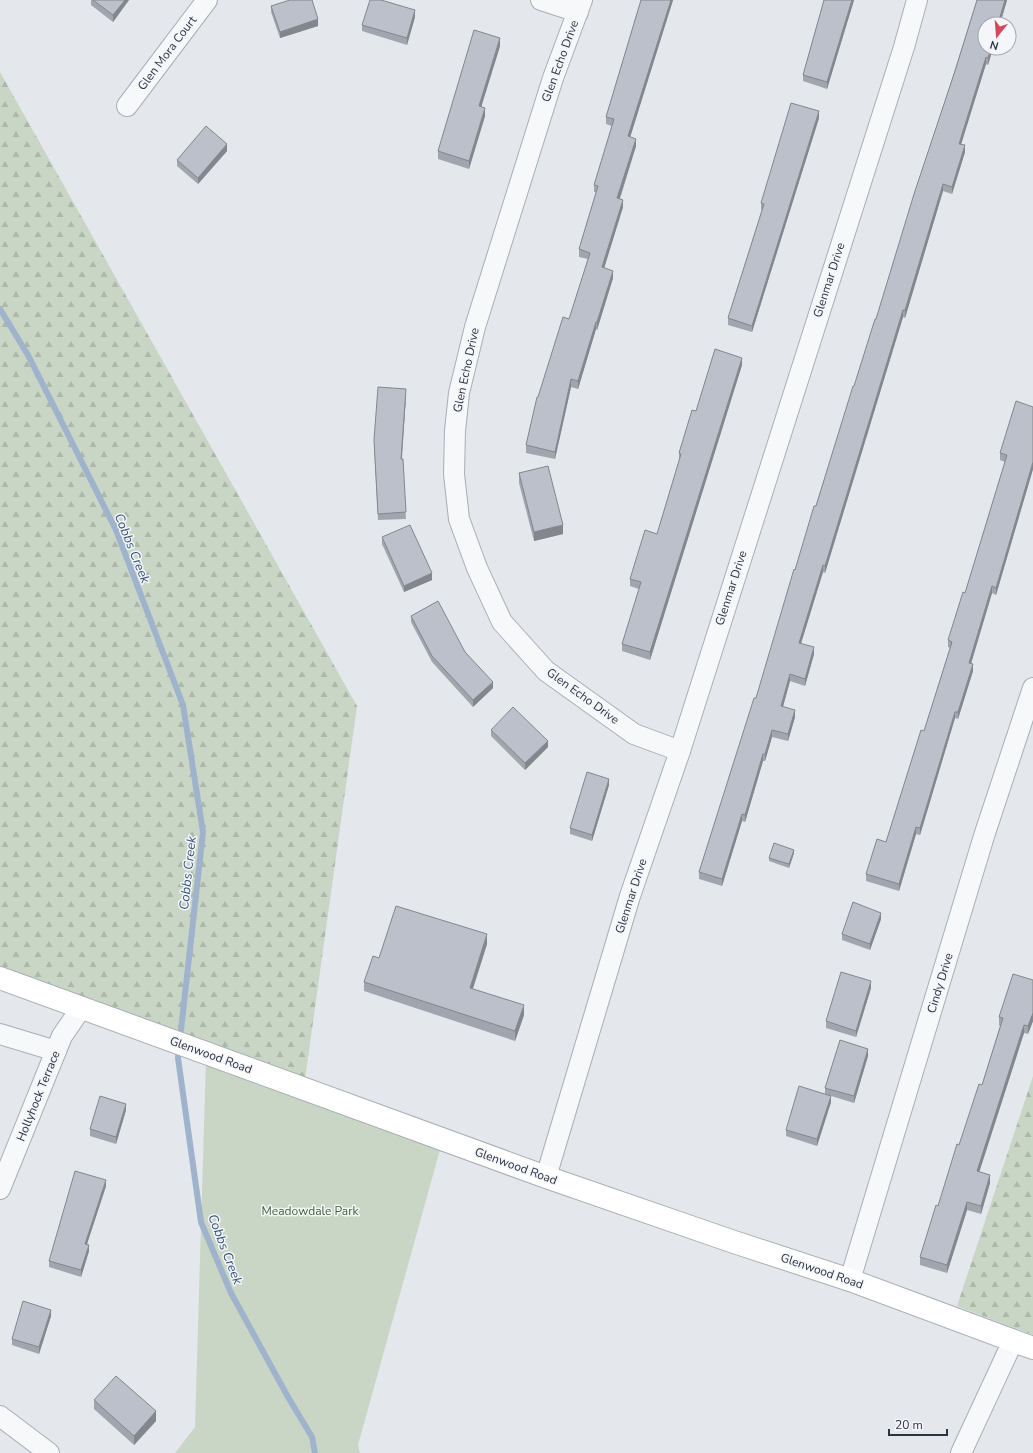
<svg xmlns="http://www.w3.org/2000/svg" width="1033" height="1453" font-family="'Nunito Sans',sans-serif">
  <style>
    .forest { fill: url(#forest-firs) }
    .green { fill: #c9d6c5 }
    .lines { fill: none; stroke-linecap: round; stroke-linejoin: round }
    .stream { stroke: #9fb4cc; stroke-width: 6 }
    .street-casing { stroke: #a9aeb7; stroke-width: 22 }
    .secondary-casing { stroke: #a9aeb7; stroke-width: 24 }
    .street { stroke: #f7f8fa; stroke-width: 20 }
    .secondary { stroke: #fff; stroke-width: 22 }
    .wall { fill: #a1a5ae }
    .shaded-wall { fill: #83868d }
    .building { fill: #bbc0ca; stroke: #83868d }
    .labels { text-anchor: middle; stroke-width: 3; stroke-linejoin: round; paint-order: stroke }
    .street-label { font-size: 12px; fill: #2b3445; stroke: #f4f6f9 }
    .park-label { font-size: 12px; fill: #3f6138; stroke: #f4f6f9 }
    .water-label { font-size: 13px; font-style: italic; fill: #34527a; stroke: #f4f6f9 }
  </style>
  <defs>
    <pattern id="forest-firs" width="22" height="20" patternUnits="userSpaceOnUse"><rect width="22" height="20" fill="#c9d6c5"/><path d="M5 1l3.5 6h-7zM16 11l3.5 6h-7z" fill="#adb8ab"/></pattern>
  </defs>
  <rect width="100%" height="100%" fill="#e4e7ec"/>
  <g class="forest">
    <path d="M0,72L357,706L303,1094L0,983Z"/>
    <path d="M1033,1076V1335L957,1306Z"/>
  </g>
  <path class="green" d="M206,1059L443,1139L358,1445L360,1453H175L195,1427Z"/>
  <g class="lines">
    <g class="stream">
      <path d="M0,309L28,355L116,530L183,705L203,832L180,1039"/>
      <path d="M179,1048L178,1058L201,1222L231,1293L288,1397L312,1437L315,1453"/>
    </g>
    <defs>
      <g id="street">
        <path d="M541,0L578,12"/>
        <path d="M582,0L553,78L475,327L459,393L455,431L454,474L459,519L477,568L502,622L546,671L634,734L680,751"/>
        <path d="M127,106L207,0"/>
        <path d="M0,1034L56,1051"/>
        <path d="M546,1177L630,896L680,751L904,47L917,0"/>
        <path d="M0,1189L62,1036L82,1007"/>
        <path d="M850,1280L984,836L1033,688"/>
        <path d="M0,1416L49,1453"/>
        <path d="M961,1453L1013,1341"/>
      </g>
      <path id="secondary" d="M0,978L546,1177L734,1242L850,1280L1033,1348"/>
    </defs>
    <use href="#street" class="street-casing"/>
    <use href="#secondary" class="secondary-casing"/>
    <use href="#street" class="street"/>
    <use href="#secondary" class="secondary"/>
  </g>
  <g class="wall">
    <path d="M91,0H129L113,22L91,5Z"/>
    <path d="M641,0H673L630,137L636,146L620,199L623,207L604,268L613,278L597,330L596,329L578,389L571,387L555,459L526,453V445L538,397L569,319L588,259L579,257V249L596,192H594V185L612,126L606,124V117Z"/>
    <path d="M824,0H854L827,89L803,81V75Z"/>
    <path d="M977,0H1007L1000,24H985V48H993L988,65L986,64L961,144L965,152L952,194L943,191L905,318L903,317L825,573L823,572L801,643L814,654L805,686L790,681L783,707L795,717L788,741L772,737L765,761H763L745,822L742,821L722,886L699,879V872L756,698L795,570L876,319Z"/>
    <path d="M271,6L318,26L280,38L271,12Z"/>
    <path d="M415,17L407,45L362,31V25Z"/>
    <path d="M500,46L481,107L485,116L469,169L438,159V151Z"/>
    <path d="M819,118L752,332L728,325V318L762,210L761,209V203Z"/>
    <path d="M227,151L198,184L177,166V160Z"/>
    <path d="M742,365L650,660L622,651V644L639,589L630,586V579L657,534L679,461V453L696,411Z"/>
    <path d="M406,396L402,459L406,519L378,520L374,446Z"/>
    <path d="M1033,407V469L996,595L992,593L971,664L973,671L958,719L955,718L920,835L916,834L899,891L866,881V874L886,842L924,731L950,648L948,647V640L965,593L1005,462L1000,460V453Z"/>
    <path d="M519,473L563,534L534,541L519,483Z"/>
    <path d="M382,537L432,580L404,592L382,544Z"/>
    <path d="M411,616L465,652L493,688L473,707L432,662L411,622Z"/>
    <path d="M491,730L548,747L525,770L491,736Z"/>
    <path d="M609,785L592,841L570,834V828Z"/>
    <path d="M794,853L789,868L769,861V858Z"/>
    <path d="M881,919L870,950L842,940V934Z"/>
    <path d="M487,944L473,989L524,1015L515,1041L364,991V982L379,958Z"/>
    <path d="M1033,980V1021L1028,1034L1024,1033L979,1172L990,1183L981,1214L967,1210L947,1273L920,1265V1257L959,1145L982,1085L1000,1026L999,1025V1017Z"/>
    <path d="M871,988L856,1037L826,1028V1021Z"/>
    <path d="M868,1056L854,1103L825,1094V1088Z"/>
    <path d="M831,1102L817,1146L786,1136V1130Z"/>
    <path d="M126,1110L116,1144L90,1136V1129Z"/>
    <path d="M106,1186L87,1244L89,1251L81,1277L49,1267V1261Z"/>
    <path d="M51,1316L39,1354L12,1345V1339Z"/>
    <path d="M94,1400L156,1421L134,1445L94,1409Z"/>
  </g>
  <g class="shaded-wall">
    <path d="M125,0H129L113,22V15Z"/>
    <path d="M671,0H673L628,144V136Z"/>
    <path d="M852,0H854L827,89V82Z"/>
    <path d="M1005,0H1007L1000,24H998Z"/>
    <path d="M415,10V17L407,45V38Z"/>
    <path d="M318,19V26L280,38V32Z"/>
    <path d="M500,38V46L479,114V106Z"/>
    <path d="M991,48H993L988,65V58Z"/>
    <path d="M986,57V64L959,151V144Z"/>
    <path d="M485,108V116L469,169V161Z"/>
    <path d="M819,111V118L752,332V326Z"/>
    <path d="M636,139V146L617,206V198Z"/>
    <path d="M227,144V151L198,184V178Z"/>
    <path d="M965,145V152L952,194V187Z"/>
    <path d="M943,184V191L905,318V310Z"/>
    <path d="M623,200V207L602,275V267Z"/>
    <path d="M613,271V278L597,330V322Z"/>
    <path d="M903,310V317L825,573V566Z"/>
    <path d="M596,322V329L578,389V381Z"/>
    <path d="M742,358V365L650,660V652Z"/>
    <path d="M571,379V387L555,459V452Z"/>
    <path d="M406,389V396L401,465V459Z"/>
    <path d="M1033,462V469L996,595V588Z"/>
    <path d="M563,525V534L534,541V532Z"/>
    <path d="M823,565V572L799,650V643Z"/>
    <path d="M432,573V580L404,592V586Z"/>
    <path d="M992,586V593L969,670V663Z"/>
    <path d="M814,647V654L805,686V679Z"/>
    <path d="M973,664V671L958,719V712Z"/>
    <path d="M790,674V681L781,713V706Z"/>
    <path d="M493,682V688L473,707V700Z"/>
    <path d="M795,710V717L788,741V734Z"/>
    <path d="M955,712V718L920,835V828Z"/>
    <path d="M772,730V737L765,761V754Z"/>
    <path d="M548,741V747L525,770V763Z"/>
    <path d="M763,754V761L745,822V815Z"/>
    <path d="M609,779V785L592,841V835Z"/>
    <path d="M742,814V821L722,886V879Z"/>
    <path d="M916,827V834L899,891V884Z"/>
    <path d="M794,850V853L789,868V864Z"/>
    <path d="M881,913V919L870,950V944Z"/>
    <path d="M487,934V944L470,997V988Z"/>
    <path d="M871,981V988L856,1037V1031Z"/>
    <path d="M524,1005V1015L515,1041V1031Z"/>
    <path d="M1033,1013V1021L1028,1034V1026Z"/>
    <path d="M1024,1025V1033L977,1179V1171Z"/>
    <path d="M868,1049V1056L854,1103V1096Z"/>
    <path d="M831,1096V1102L817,1146V1139Z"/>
    <path d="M126,1104V1110L116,1144V1137Z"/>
    <path d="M990,1175V1183L981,1214V1206Z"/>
    <path d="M106,1180V1186L85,1250V1244Z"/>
    <path d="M967,1202V1210L947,1273V1265Z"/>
    <path d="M89,1245V1251L81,1277V1270Z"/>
    <path d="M51,1310V1316L39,1354V1347Z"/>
    <path d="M156,1411V1421L134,1445V1436Z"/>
  </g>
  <g class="building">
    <path d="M93,0H125L113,15Z"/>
    <path d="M290,0H312L318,19L280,32L271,6Z"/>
    <path d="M370,0H381L415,10L407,38L362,25Z"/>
    <path d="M641,0H671L628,136L636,139L617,198L623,200L602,267L613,271L597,322H596L578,381L571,379L555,452L526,445L537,397H538L563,317L569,319L590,253L579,249L598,186L594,185L614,119L606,117Z"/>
    <path d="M824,0H852L827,82L803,75Z"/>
    <path d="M977,0H1005L998,24H985V48H991L988,58L986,57L959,144L965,145L952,187L943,184L905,310H903L825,566L823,565L799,643L814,647L805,679L790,674L781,706L795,710L788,734L772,730L765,754H763L745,815L742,814L722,879L699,872L754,698H756L794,569L795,570L814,506H816L853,386H854L875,319H876L914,194L955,71Z"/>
    <path d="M474,30L500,38L479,106L485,108L469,161L438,151Z"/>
    <path d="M791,103L819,111L752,326L728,318L764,204L761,203Z"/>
    <path d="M206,126L227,144L198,178L177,160Z"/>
    <path d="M715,349L742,358L650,652L622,644L641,582L630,579L645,530L657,534L681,454L679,453L692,410L696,411Z"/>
    <path d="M378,387L406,389L401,459H403L406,512L378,514L374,440Z"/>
    <path d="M1016,401L1033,407V462L996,588L992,586L969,663L973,664L958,712H955L920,828L916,827L899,884L866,874L877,839L886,842L921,730L924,731L952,642L948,640L963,592L965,593L1007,455L1000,453Z"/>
    <path d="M548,466L563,525L534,532L519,473Z"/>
    <path d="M410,525L432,573L404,586L382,537Z"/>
    <path d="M438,601L465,652L493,682L473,700L432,656L411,616Z"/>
    <path d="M513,707L548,741L525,763L491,730Z"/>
    <path d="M587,772L609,779L592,835L570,828Z"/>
    <path d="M774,843L794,850L789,864L769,858Z"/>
    <path d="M853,902L881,913L870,944L842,934Z"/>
    <path d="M396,906L487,934L470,988L524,1005L515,1031L364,982L373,956L379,958Z"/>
    <path d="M841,972L871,981L856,1031L826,1021Z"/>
    <path d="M1013,974L1033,980V1013L1028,1026L1024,1025L977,1171L990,1175L981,1206L967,1202L947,1265L920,1257L936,1205L938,1206L957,1144L959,1145L979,1084L982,1085L1003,1018L999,1017Z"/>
    <path d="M840,1040L868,1049L854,1096L825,1088Z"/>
    <path d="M799,1086L831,1096L817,1139L786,1130Z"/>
    <path d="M100,1096L126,1104L116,1137L90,1129Z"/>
    <path d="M75,1171L106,1180L85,1244L89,1245L81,1270L49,1261Z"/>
    <path d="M23,1301L51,1310L39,1347L12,1339Z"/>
    <path d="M116,1376L156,1411L134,1436L94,1400Z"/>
  </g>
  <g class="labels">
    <g class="street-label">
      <text transform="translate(167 53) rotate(-53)" y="4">Glen Mora Court</text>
      <text transform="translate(560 61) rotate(-70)" y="4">Glen Echo Drive</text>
      <text transform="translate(829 280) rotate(-72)" y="4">Glenmar Drive</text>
      <text transform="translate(466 370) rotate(-78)" y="4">Glen Echo Drive</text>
      <text transform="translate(731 588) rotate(-72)" y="4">Glenmar Drive</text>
      <text transform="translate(583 696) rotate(36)" y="4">Glen Echo Drive</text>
      <text transform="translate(631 896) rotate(-72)" y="4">Glenmar Drive</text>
      <text transform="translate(940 983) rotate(-73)" y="4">Cindy Drive</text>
      <text transform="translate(211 1055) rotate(20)" y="4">Glenwood Road</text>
      <text transform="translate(38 1096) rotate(-68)" y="4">Hollyhock Terrace</text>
      <text transform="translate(516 1166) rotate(20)" y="4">Glenwood Road</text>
      <text transform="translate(822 1271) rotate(19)" y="4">Glenwood Road</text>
    </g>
    <g class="park-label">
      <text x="310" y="1215">Meadowdale Park</text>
    </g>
    <g class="water-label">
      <text transform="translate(133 548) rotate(68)" y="5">Cobbs Creek</text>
      <text transform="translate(187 873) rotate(-84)" y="5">Cobbs Creek</text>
      <text transform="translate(226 1249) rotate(69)" y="5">Cobbs Creek</text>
    </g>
  </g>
  <g transform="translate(997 36) rotate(197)"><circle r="19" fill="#f4f6f9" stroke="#a4a8b1"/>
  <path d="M0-3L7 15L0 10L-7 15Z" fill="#d1495b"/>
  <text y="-6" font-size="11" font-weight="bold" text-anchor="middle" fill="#2b3445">N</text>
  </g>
  <path d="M889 1429v6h58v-6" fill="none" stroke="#2b3445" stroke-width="2"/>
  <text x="895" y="1429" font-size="12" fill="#2b3445" stroke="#f4f6f9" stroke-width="3" paint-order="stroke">20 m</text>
</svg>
